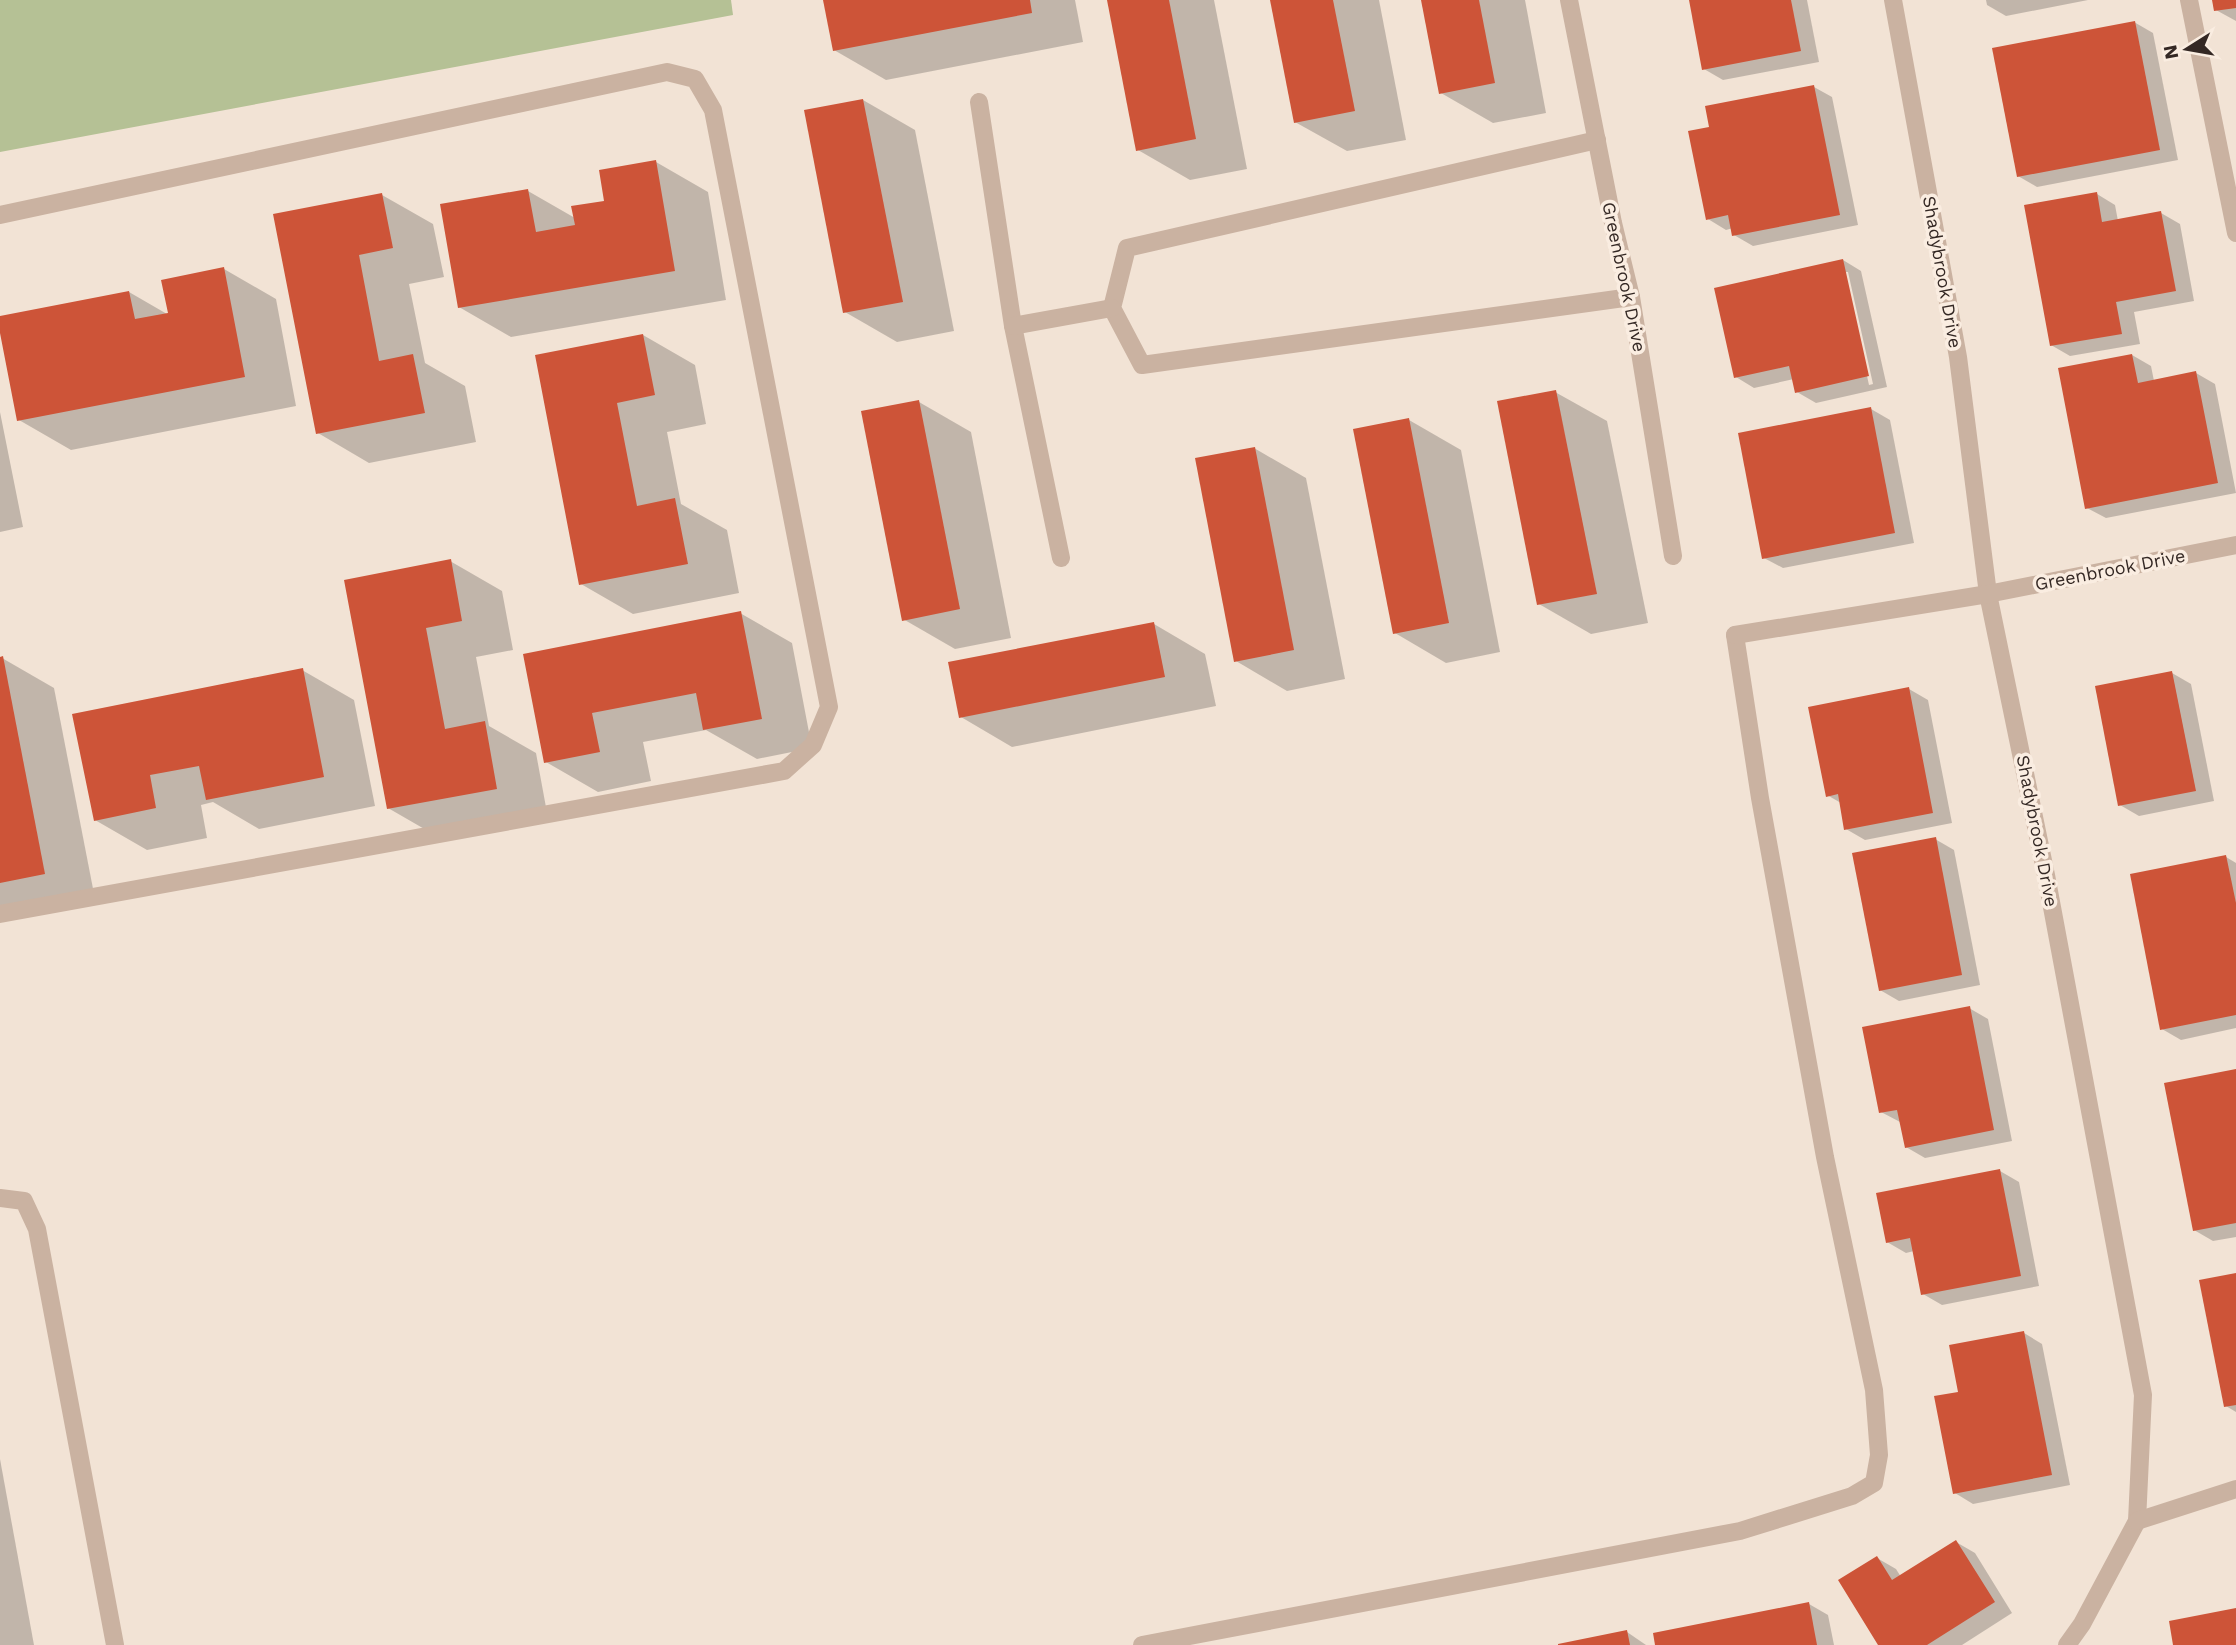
<svg xmlns="http://www.w3.org/2000/svg" width="2236" height="1645" font-family="'Work Sans',sans-serif">
  <style>
    .green { fill: #b5c195 }
    .shadow { fill: #0003; fill-rule: evenodd }
    .building { fill: #cd5438 }
    .lines { fill: none; stroke-linecap: round; stroke-linejoin: round }
    .service { stroke: #cab2a1; stroke-width: 18 }
    .minor { stroke: #cab2a1; stroke-width: 18 }
    .labels { text-anchor: middle; stroke-width: 7; stroke-linejoin: round; paint-order: stroke }
    .street-label { font-size: 18px; fill: #342824; stroke: #faede1 }
  </style>
  <rect width="100%" height="100%" fill="#f2e3d5"/>
  <path class="green" d="M0,0H731L733,15L0,152Z"/>
  <g class="shadow">
    <path d="M825,0H1075L1083,42L886,80L834,50Z"/>
    <path d="M1109,0H1214L1247,169L1190,180L1138,150Z"/>
    <path d="M1272,0H1379L1406,140L1347,151L1295,122Z"/>
    <path d="M1423,0H1525L1546,113L1493,123L1441,93Z"/>
    <path d="M1690,0H1807L1819,62L1723,80L1704,69Z"/>
    <path d="M1986,0H2088L2006,16L1987,5Z"/>
    <path d="M2214,0H2236V21L2216,10Z"/>
    <path d="M2134,22L2153,33L2178,160L2037,187L2018,176Z"/>
    <path d="M1814,87L1832,97L1858,225L1753,246L1734,235L1733,228L1726,230L1708,219L1711,128Z"/>
    <path d="M863,100L915,130L954,331L897,342L845,312Z"/>
    <path d="M656,162L708,192L726,300L511,337L459,307L528,191L575,218L606,203Z"/>
    <path d="M2097,194L2115,205L2118,221L2161,213L2180,224L2194,301L2134,312L2140,344L2070,356L2051,345Z"/>
    <path d="M382,195L433,224L444,277L409,284L425,363L465,386L476,442L369,463L318,433L275,215Z"/>
    <path d="M1843,260L1861,271L1887,387L1816,403L1797,392L1794,379L1754,388L1736,377ZM1844,272H1848L1873,384L1869,385Z"/>
    <path d="M224,269L276,299L296,406L71,450L19,420L0,317L129,292L167,314Z"/>
    <path d="M643,335L695,365L706,424L667,432L681,504L727,530L739,593L633,614L581,584L537,356Z"/>
    <path d="M2132,355L2151,366L2154,381L2196,373L2215,384L2236,493L2106,518L2087,508Z"/>
    <path d="M1555,392L1607,421L1648,623L1591,634L1539,604Z"/>
    <path d="M919,402L971,432L1011,638L955,649L903,619Z"/>
    <path d="M1871,409L1890,420L1914,543L1783,568L1764,558Z"/>
    <path d="M0,412L23,527L0,532Z"/>
    <path d="M1409,420L1461,450L1500,652L1446,663L1395,633Z"/>
    <path d="M1254,448L1306,478L1345,679L1287,691L1236,661Z"/>
    <path d="M450,561L502,591L513,650L476,657L489,726L536,753L548,818L440,838L388,808L346,581Z"/>
    <path d="M740,613L792,643L812,748L757,759L706,730L643,742L651,781L598,792L546,762L525,655Z"/>
    <path d="M1154,624L1205,654L1216,706L1012,747L961,717Z"/>
    <path d="M2,658L54,688L96,904L0,922V659Z"/>
    <path d="M302,670L354,700L375,806L259,829L213,802L201,805L207,838L147,850L95,820L74,715Z"/>
    <path d="M2172,673L2191,684L2214,801L2139,816L2120,805Z"/>
    <path d="M1909,689L1928,700L1952,823L1865,840L1846,829L1841,803L1827,795Z"/>
    <path d="M1935,839L1954,850L1980,985L1899,1001L1880,990Z"/>
    <path d="M2226,857L2236,863V1028L2181,1040L2162,1029Z"/>
    <path d="M1969,1008L1988,1019L2012,1141L1925,1158L1906,1147L1902,1123L1881,1112Z"/>
    <path d="M2236,1071V1237L2213,1241L2194,1230Z"/>
    <path d="M2000,1171L2019,1182L2039,1286L1942,1305L1923,1294L1914,1251L1906,1253L1887,1242Z"/>
    <path d="M2236,1275V1412L2226,1406Z"/>
    <path d="M2024,1333L2042,1344L2070,1485L1973,1504L1955,1493Z"/>
    <path d="M0,1459L34,1645H0Z"/>
    <path d="M1956,1542L1975,1553L2012,1613L1962,1645H1880L1877,1558L1896,1569L1901,1577Z"/>
    <path d="M1809,1604L1828,1615L1834,1645H1657Z"/>
    <path d="M1627,1632L1646,1645H1561Z"/>
  </g>
  <g class="building">
    <path d="M823,0H1030L1032,13L833,51Z"/>
    <path d="M1107,0H1169L1196,139L1136,151Z"/>
    <path d="M1270,0H1333L1355,111L1294,123Z"/>
    <path d="M1421,0H1479L1495,83L1439,94Z"/>
    <path d="M1689,0H1791L1801,51L1702,70Z"/>
    <path d="M2212,0H2236V8L2214,11Z"/>
    <path d="M2135,21L2160,150L2017,177L1992,48Z"/>
    <path d="M1814,85L1840,215L1732,236L1728,215L1706,220L1688,131L1709,127L1705,106Z"/>
    <path d="M863,99L903,302L843,313L804,110Z"/>
    <path d="M656,160L675,271L458,308L440,204L528,189L536,232L575,225L571,206L604,201L599,170Z"/>
    <path d="M2097,192L2102,222L2161,211L2176,291L2116,302L2122,334L2050,346L2024,205Z"/>
    <path d="M382,193L393,248L359,255L379,361L413,354L425,413L316,434L273,214Z"/>
    <path d="M1843,259L1869,376L1795,393L1789,366L1734,378L1714,288Z"/>
    <path d="M224,267L245,377L17,421L0,333V316L129,291L135,319L168,313L161,280Z"/>
    <path d="M643,334L655,395L617,403L637,506L675,498L688,564L579,585L535,355Z"/>
    <path d="M2132,354L2138,383L2196,371L2218,483L2085,509L2058,368Z"/>
    <path d="M1556,390L1597,594L1537,605L1497,401Z"/>
    <path d="M919,400L960,609L902,621L861,411Z"/>
    <path d="M1871,407L1895,533L1762,559L1738,433Z"/>
    <path d="M1409,418L1449,623L1393,634L1353,429Z"/>
    <path d="M1255,447L1294,650L1234,662L1195,458Z"/>
    <path d="M451,559L462,621L426,628L445,729L485,721L497,789L387,809L344,580Z"/>
    <path d="M741,611L762,719L703,730L696,693L592,713L600,752L544,763L523,654Z"/>
    <path d="M1154,622L1165,677L959,718L948,662Z"/>
    <path d="M3,656L45,874L0,883V657Z"/>
    <path d="M303,668L324,777L206,800L199,766L150,775L156,808L94,821L72,714Z"/>
    <path d="M2172,671L2196,791L2118,806L2095,686Z"/>
    <path d="M1909,687L1933,813L1844,830L1838,794L1826,797L1808,707Z"/>
    <path d="M1936,837L1962,975L1879,991L1852,853Z"/>
    <path d="M2226,855L2236,903V1015L2160,1030L2130,874Z"/>
    <path d="M1970,1006L1994,1130L1905,1148L1897,1110L1879,1113L1862,1027Z"/>
    <path d="M2236,1069V1223L2193,1231L2164,1083Z"/>
    <path d="M2000,1169L2021,1276L1921,1295L1910,1238L1886,1243L1876,1193Z"/>
    <path d="M2236,1273V1405L2224,1407L2199,1280Z"/>
    <path d="M2024,1331L2052,1475L1953,1494L1934,1396L1958,1392L1949,1345Z"/>
    <path d="M1956,1540L1995,1602L1927,1645H1878L1838,1580L1877,1556L1892,1580Z"/>
    <path d="M1809,1602L1817,1645H1655L1653,1633Z"/>
    <path d="M2236,1608V1645H2173L2169,1621Z"/>
    <path d="M1627,1630L1630,1645H1558V1644Z"/>
  </g>
  <g class="lines">
    <g class="service">
      <path d="M2189,0L2236,233"/>
      <path d="M979,102L1013,326L1061,558"/>
      <path d="M1597,140L1127,248L1112,308L1142,365L1631,297"/>
      <path d="M0,215L667,72L695,79L713,110L829,707L813,745L784,771L0,914"/>
      <path d="M1013,326L1112,308"/>
      <path d="M0,1198L24,1201L37,1229L115,1645"/>
      <path d="M1142,1645L1740,1531L1852,1496L1874,1483L1879,1455L1874,1390L1825,1157L1760,798L1735,635"/>
    </g>
    <g class="minor">
      <path d="M1569,0L1613,223L1631,297L1673,556"/>
      <path d="M1893,0L1958,357L1988,594L2046,875L2143,1395L2137,1521L2082,1624L2067,1645"/>
      <path d="M1735,635L1988,594L2236,545"/>
      <path d="M2137,1521L2236,1489"/>
    </g>
  </g>
  <g class="labels">
    <g class="street-label">
      <text transform="translate(1942 272) rotate(80)" y="6">Shadybrook Drive</text>
      <text transform="translate(1624 277) rotate(78)" y="6">Greenbrook Drive</text>
      <text transform="translate(2110 570) rotate(-11)" y="6">Greenbrook Drive</text>
      <text transform="translate(2037 831) rotate(79)" y="6">Shadybrook Drive</text>
    </g>
  </g>
  <g transform="translate(2187 49) rotate(259)" stroke="#faede1" stroke-width="5" paint-order="stroke">
  <path d="M0-5L12 26L0 18L-12 26Z" fill="#342824"/>
  <text y="-10" font-size="19" font-weight="bold" text-anchor="middle" fill="#342824">N</text>
  </g>
</svg>
